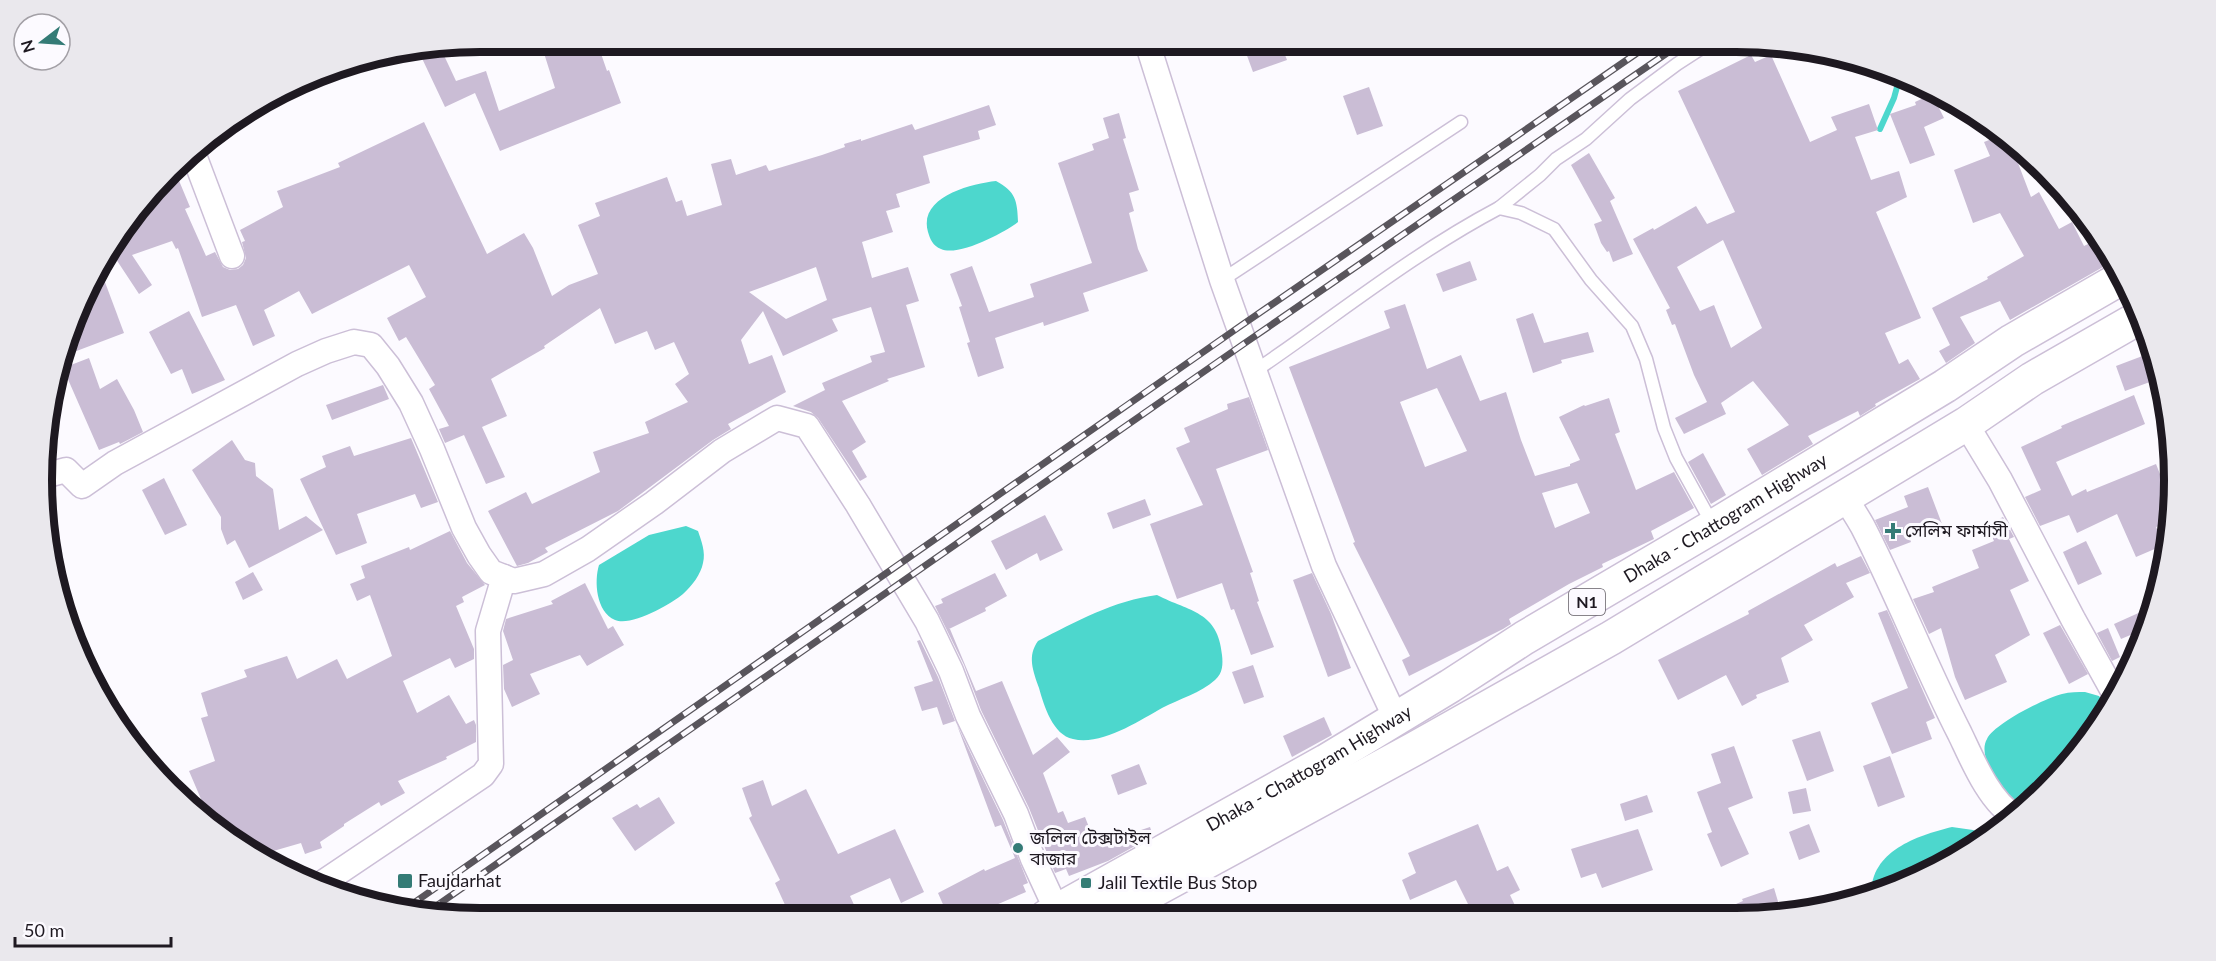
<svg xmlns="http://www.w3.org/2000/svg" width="2216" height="961" font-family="Lato,'Noto Sans Bengali',sans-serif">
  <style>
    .water { fill: #4dd7cd }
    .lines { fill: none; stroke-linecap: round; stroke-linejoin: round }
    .stream { stroke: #4dd7cd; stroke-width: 6 }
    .building { fill: #cabdd5; fill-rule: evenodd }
    .service-casing { stroke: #ccbfd7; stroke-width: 15 }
    .minor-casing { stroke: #ccbfd7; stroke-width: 27 }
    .trunk-casing { stroke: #ccbfd7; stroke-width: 36 }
    .service { stroke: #fff; stroke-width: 12 }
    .minor { stroke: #fff; stroke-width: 24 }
    .trunk { stroke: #fff; stroke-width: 33 }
    .rail-casing { stroke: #59555c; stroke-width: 7 }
    .rail { stroke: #fcfaff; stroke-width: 4.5; stroke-dasharray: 14; stroke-linecap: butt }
    .poi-dot { fill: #347b76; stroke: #fcfaff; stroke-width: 2 }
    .labels { text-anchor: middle; stroke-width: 6; stroke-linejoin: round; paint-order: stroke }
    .shield { fill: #fcfaff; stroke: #615c64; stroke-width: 1.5 }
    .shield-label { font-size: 16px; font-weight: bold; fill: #1e1921 }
    .street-label { font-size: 18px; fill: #1e1921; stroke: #fcfaff }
    .poi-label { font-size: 18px; fill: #1e1921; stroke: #fcfaff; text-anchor: start }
    .rim { fill: none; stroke: #1e1921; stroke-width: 8 }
  </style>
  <rect width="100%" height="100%" fill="#fcfaff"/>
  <g class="water">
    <path d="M996,181C1016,192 1017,200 1018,222C1004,233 958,257 941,249C933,246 930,239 928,232C918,197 970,184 996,181Z"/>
    <path d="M686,526L698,531C701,540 706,552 703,563C701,574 692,586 683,594C671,604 631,627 615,620C596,612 594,581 599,565L649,535Z"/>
    <path d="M1157,595C1190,612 1218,611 1222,655C1223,664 1223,673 1215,680C1201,693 1179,699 1162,708C1139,721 1101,746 1073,739C1053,735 1044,706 1039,688C1033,671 1027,656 1038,641C1075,622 1115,600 1157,595Z"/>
    <path d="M2085,692L2099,696L2106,705L2084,747L2025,806C2010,803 2004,791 1996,778C1989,768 1980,751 1987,739C1994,724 2045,698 2062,694C2070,692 2078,692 2085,692Z"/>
    <path d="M1952,827L1973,830L1989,836L1904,885L1871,894C1871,851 1916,836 1952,827Z"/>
  </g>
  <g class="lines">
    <path class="stream" d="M1880,129L1894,98L1900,76"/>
  </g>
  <g class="building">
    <path d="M570,42H597L607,71L609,70L621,103L500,151L475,93L445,107L419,52L441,49L456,81L486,71L499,111L555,88L543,50Z"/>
    <path d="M1242,42H1280L1287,60L1253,72Z"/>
    <path d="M1751,55L1755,62L1771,55L1810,142L1837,130L1831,117L1869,104L1878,130L1855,137L1871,180L1899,171L1907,197L1876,212L1921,318L1885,333L1899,364L1908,359L1920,379L1875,404L1876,406L1860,416L1858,411L1808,436L1813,444L1762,475L1747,449L1789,425L1753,381L1721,403L1726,414L1684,434L1675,418L1707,402L1694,375L1675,324L1672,325L1666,310L1670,308L1633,239L1653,228L1654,230L1696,206L1707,224L1735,212L1678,91ZM1723,240L1762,328L1731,348L1714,305L1700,311L1677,267Z"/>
    <path d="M1369,87L1383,126L1357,135L1343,96Z"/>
    <path d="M1932,94L1944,118L1924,127L1935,155L1910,164L1890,114L1916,105L1915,102Z"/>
    <path d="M989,105L996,125L978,131L980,139L923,156L930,183L896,194L900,207L886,211L893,232L862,242L872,278L908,267L919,301L906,305L925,367L887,379L889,381L842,401L866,442L852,451L867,477L860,481L818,418L811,412L793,406L825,390L822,383L872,362L870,356L885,352L871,307L832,319L838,331L783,356L763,311L741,340L749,364L772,355L786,392L728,424L731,429L713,440L618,511L545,548L548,552L528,563L517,566L488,511L526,492L532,504L600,472L593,452L649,433L645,422L688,402L675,384L689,374L674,342L655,350L647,331L615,344L600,308L544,346L545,348L491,379L507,416L482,427L505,477L486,484L464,435L445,443L439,429L449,426L429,389L435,385L406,337L399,341L387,318L426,297L409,265L312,314L299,291L264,310L275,336L253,346L236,305L202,317L178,248L176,249L172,241L132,255L152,285L139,294L110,250L175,171L190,207L185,209L206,256L215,252L223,267L230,270L238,269L243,265L246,258L242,242L245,241L240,230L283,207L277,191L340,167L338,163L424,122L487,254L524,233L533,248L552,296L569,285L598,274L578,225L600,216L595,203L667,177L676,202L682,200L687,216L722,205L711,164L731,159L736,175L766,165L769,171L822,155L845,147L844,144L861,139V141L912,124L915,130ZM816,267L827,300L786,319L749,292Z"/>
    <path d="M1119,113L1126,138L1123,139L1139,190L1129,193L1134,211L1129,213L1138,249L1148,271L1083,293L1089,311L1044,326L1043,322L995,338L1004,368L978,377L967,343L970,342L959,307L962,306L950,274L972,266L989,312L1034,297L1030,284L1092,263L1058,163L1094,150L1092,144L1109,138L1103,118Z"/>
    <path d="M2002,135L2031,158L2018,163L2031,197L2039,192L2059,229L2072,222L2084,246L2090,243L2103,267L2010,320L2000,301L1960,317L1975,343L1946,363L1939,351L1950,345L1932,308L1988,279L1987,277L2024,256L2000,213L1973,223L1954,170L1990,156L1984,142Z"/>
    <path d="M1589,153L1615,198L1610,201L1633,254L1613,262L1609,251L1607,252L1601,243L1594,224L1602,221L1571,165Z"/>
    <path d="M1470,261L1477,280L1443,292L1436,274Z"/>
    <path d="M99,266L124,333L66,355Z"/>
    <path d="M1405,304L1427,369L1461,355L1480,401L1506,392L1521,440L1535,476L1570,466V464L1580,460L1559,417L1584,405L1585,406L1609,398L1620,432L1615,434L1636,490L1674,472L1694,508L1651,531L1654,539L1602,564L1603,567L1569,584L1509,619L1511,624L1503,629L1409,676L1402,660L1410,656L1353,543L1355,542L1289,367L1390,328L1384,311ZM1437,388L1467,451L1425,467L1400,402ZM1577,483L1590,513L1555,528L1542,493Z"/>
    <path d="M189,311L225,380L192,394L182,369L171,374L149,332Z"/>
    <path d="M1533,313L1544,343L1588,332L1594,352L1561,360L1562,363L1533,373L1516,319Z"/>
    <path d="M2153,352L2161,378L2125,391L2116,366Z"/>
    <path d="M89,358L100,389L117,379L134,410L143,432L120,444L119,442L99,450L63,368Z"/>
    <path d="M383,385L389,399L332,420L326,405Z"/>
    <path d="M2134,395L2145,424L2056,462L2072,496L2086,489L2087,492L2156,464L2171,502V522L2156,527L2164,545L2136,557L2117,514L2077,533L2069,515L2040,526L2025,497L2041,490L2021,447L2062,428L2061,426Z"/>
    <path d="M1249,397L1268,450L1216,469L1253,572L1250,573L1259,601L1257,602L1274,647L1251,655L1234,609L1231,610L1222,583L1177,599L1150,524L1203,505L1176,448L1190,442L1184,428L1228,409L1227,404Z"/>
    <path d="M411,438L438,502L421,508L415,494L357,514L367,543L336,555L300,479L326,467L322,456L350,446L354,456Z"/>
    <path d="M232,440L245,460L255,463L256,476L273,489L279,530L306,516L323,530L249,568L235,540L227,545L221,529V517L192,470Z"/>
    <path d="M1703,453L1726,495L1711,504L1688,462Z"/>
    <path d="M164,478L187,525L165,535L142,490Z"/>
    <path d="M1928,487L1942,524L1909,537L1911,542L1890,550L1875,520L1908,507L1904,496Z"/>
    <path d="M1145,499L1151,515L1113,529L1107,513Z"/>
    <path d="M1045,515L1063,550L1040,561L1037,553L1006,570L991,541Z"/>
    <path d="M2003,517L2014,537L2009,539L2029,581L2010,590L2030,635L1995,655L2007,682L1965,700L1955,677L1941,628L1929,634L1913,599L1934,592L1932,587L1979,568L1972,550L1994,541L1987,525Z"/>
    <path d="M450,531L467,563L485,585L462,597L464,602L456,606L474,649V659L455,668L450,658L403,681L417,713L449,695L466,724L474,720L476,725V742L446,757L447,759L398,781L405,793L381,806L379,802L344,824V826L320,842L322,848L305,854L301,843L256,856L199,815L207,813L189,771L215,761L201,718L208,716L201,693L247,677L244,670L287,656L297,679L337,659L347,679L392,656L370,595L357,601L350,584L365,578L361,566L409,547L410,550Z"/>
    <path d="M2086,541L2102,574L2078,585L2063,552Z"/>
    <path d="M1861,556L1870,573L1846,583L1854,597L1804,625L1813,640L1781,658L1789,682L1756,695L1757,698L1742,706L1726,675L1678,700L1658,660L1749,614L1748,611L1835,563L1837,567Z"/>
    <path d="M253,572L263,590L243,600L235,582Z"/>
    <path d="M995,573L1007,596L985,608L986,611L949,629H950L976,691L1002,681L1033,755L1057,737L1070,752L1043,773L1058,813L1063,811L1068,823L1085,817L1096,845L1150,827L1153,836L1108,861L1069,876L1066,869L1055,873L1029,808L981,710L964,665L935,606L943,603L941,599Z"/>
    <path d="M1312,573L1331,614L1351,668L1328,677L1293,580Z"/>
    <path d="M585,583L608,629L613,626L624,645L587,666L580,655L530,674L540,694L512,707L504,689L503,665L513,660L503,631L506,619L553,604L551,601Z"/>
    <path d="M2154,606L2147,628L2121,639L2114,624Z"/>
    <path d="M1887,610L1935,718L1926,722L1932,739L1892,754L1871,703L1908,688L1878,613Z"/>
    <path d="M2060,625L2088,674L2069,684L2043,633Z"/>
    <path d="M2108,628L2120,657L2112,661L2097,633Z"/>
    <path d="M920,640L938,677L955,721L943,725L937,707L922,711L914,687L933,681L917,641Z"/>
    <path d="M1253,665L1264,697L1244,704L1232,672Z"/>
    <path d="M1324,717L1332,735L1292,757L1283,736Z"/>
    <path d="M957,725L1003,820L1028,883L1023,885L1026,892L989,908L991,912L981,918H949L938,893L984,869L985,871L1015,858L1001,825L995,827Z"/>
    <path d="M1820,731L1834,771L1807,781L1792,740Z"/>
    <path d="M1734,746L1753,798L1728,808L1749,854L1721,867L1707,834L1712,832L1697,792L1721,783L1711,754Z"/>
    <path d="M1890,756L1905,797L1878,807L1863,766Z"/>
    <path d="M1139,764L1147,784L1118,795L1111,775Z"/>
    <path d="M763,780L772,806L806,789L838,854L895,829L924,892L901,903L890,878L850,896L860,918H826L822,909L801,918H791L775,883L780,880L749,818L752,816L742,788Z"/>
    <path d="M1806,788L1811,811L1793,814L1788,792Z"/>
    <path d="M1647,795L1653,812L1625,821L1620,804Z"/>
    <path d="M659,797L675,823L635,851L612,818L637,804L640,808Z"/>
    <path d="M1478,824L1497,871L1508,866L1520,890L1510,895L1520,916H1474L1456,880L1410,900L1402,880L1416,873L1408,853Z"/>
    <path d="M1809,824L1820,852L1799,860L1789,832Z"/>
    <path d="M1638,829L1653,870L1602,888L1596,873L1581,878L1571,849Z"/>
    <path d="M1774,888L1782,915H1710L1743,901L1742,899Z"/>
  </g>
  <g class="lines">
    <defs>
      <g id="service">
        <path d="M1499,208L1540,175L1556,159L1586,139L1630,99L1677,64L1711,42"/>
        <path d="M1222,280L1461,122"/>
        <path d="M1255,371C1336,316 1412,254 1499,208L1521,213L1554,229L1591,280L1632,326L1646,359L1664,428L1676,458L1713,525"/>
      </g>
      <g id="minor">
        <path d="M1147,42L1222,280L1324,566L1396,719"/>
        <path d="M192,150L232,256"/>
        <path d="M1966,424L2000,480L2073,619L2113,691"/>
        <path d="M48,475L66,470L82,486L115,463L297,364L326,351L354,342L371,345L388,366L411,403L432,449L464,528L479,555L491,572L514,581L544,574L588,549L654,503L722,451L777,418L807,426L858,505L927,621L951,671L968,716L1016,814L1033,859L1057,911"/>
        <path d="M1844,496C1850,506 1857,516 1863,527C1898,595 1925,666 1960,734C1972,759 1990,803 2015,816"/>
        <path d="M318,886L483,775L491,764L488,631L504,577"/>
      </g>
      <g id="trunk">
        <path id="s1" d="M1046,917L1326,761L1450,686L1524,638L1714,526L1945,386L2012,341L2123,277"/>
        <path d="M1105,917L1414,749L1611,638L1966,424L2032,379L2140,317"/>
      </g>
    </defs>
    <use href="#service" class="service-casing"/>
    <use href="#minor" class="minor-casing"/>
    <use href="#trunk" class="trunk-casing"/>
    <use href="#service" class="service"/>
    <use href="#minor" class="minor"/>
    <use href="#trunk" class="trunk"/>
    <defs>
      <g id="rail">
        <path d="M408,907L1239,327L1653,42"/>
        <path d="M429,911L1245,343L1683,42"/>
      </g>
    </defs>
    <use href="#rail" class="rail-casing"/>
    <use href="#rail" class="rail"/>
  </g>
  <g class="poi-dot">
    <path d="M1890 522h6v6h6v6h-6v6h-6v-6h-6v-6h6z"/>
    <circle cx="1018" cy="848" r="6"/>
    <rect x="397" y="873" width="16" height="16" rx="3"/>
    <rect x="1080" y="877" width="12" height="12" rx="3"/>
  </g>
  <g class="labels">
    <rect class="shield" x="1569" y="589" width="36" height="26" rx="4.5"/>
    <g class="shield-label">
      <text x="1587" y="608">N1</text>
    </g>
    <g class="street-label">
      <text dy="6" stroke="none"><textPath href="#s1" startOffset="788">Dhaka - Chattogram Highway</textPath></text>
      <text dy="6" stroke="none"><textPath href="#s1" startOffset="302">Dhaka - Chattogram Highway</textPath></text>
    </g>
    <g class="poi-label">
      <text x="1905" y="537">সেলিম ফার্মাসী</text>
      <text x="1030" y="844">জলিল টেক্সটাইল<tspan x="1030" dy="21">বাজার</tspan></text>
      <text x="418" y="887">Faujdarhat</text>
      <text x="1098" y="889">Jalil Textile Bus Stop</text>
    </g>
  </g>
  <path d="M0 0H2216V961H0ZM480 52H1736A428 428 0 0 1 2164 480V480A428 428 0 0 1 1736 908H480A428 428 0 0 1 52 480V480A428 428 0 0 1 480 52Z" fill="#eae8ed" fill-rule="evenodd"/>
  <path class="rim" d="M480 52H1736A428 428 0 0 1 2164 480V480A428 428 0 0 1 1736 908H480A428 428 0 0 1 52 480V480A428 428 0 0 1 480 52Z"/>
  <g transform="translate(42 42) rotate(253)"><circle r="28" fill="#fcfaff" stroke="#a3a0a6" stroke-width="1.5"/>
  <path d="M0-4.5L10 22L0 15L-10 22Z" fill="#347b76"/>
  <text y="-9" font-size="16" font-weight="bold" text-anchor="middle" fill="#1e1921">N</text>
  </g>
  <path d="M15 937v9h156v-9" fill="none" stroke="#1e1921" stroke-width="3"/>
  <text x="24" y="937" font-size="18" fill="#1e1921" stroke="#fcfaff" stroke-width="4.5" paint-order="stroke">50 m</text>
</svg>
